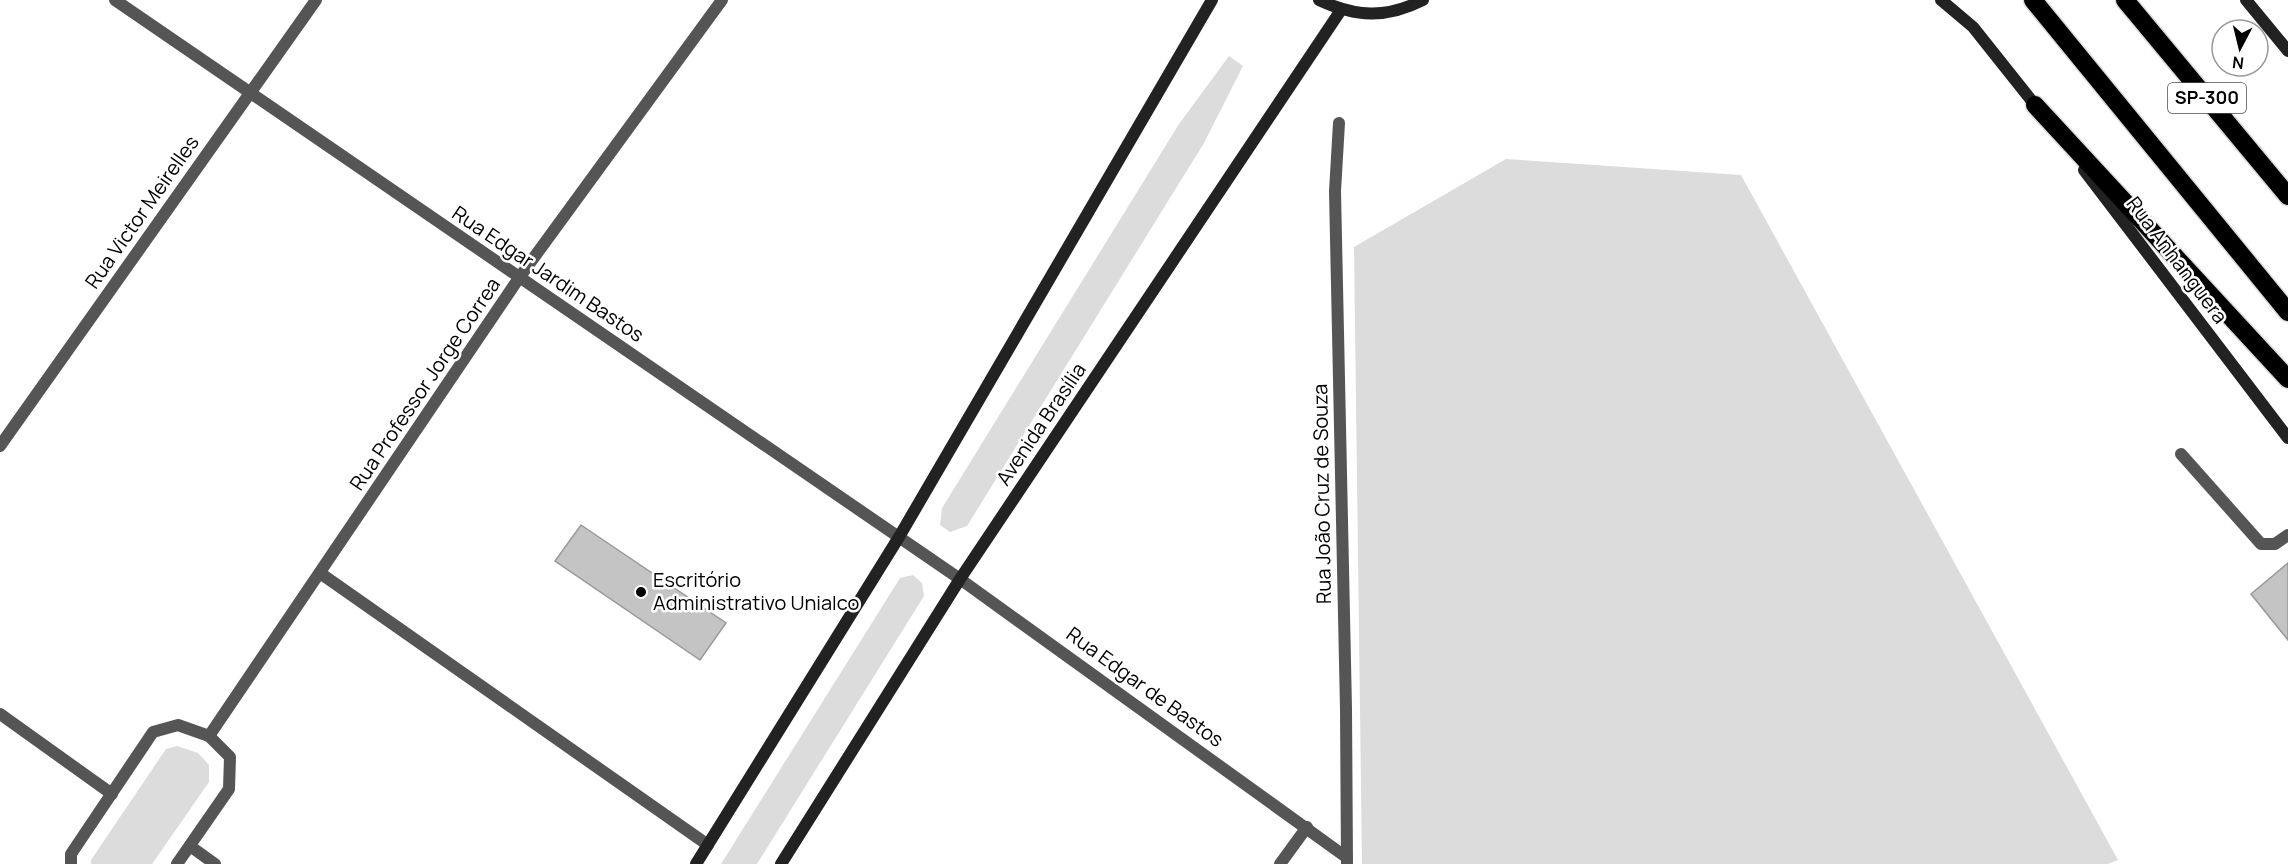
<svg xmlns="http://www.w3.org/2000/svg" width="2288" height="864" font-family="Manrope,sans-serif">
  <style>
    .green { fill: #dcdcdc }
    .building { fill: #c4c4c4; stroke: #999; stroke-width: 1.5 }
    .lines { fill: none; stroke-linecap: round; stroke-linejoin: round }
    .highway-casing { stroke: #dbdbdb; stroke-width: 21 }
    .lane { stroke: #555; stroke-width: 12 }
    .street { stroke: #555; stroke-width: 12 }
    .secondary { stroke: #222; stroke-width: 12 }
    .highway { stroke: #000; stroke-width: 18 }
    .poi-dot { fill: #000; stroke: #fff; stroke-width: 2 }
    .labels { text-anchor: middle; stroke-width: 5; stroke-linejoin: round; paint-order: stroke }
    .shield { fill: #fff; stroke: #4c4c4c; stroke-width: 1.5 }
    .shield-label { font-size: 18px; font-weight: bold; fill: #000 }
    .street-label { font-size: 20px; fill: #000; stroke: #fff }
    .poi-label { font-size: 20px; fill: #000; stroke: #fff; text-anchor: start }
  </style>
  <rect width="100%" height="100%" fill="#fff"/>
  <g class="green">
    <path d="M1229,56L1243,66L1204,143L967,526L950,532L940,525L942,508L1179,124Z"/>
    <path d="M1506,159L1741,175L2118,860L2108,864H1362L1354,247Z"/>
    <path d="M913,575L922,583L924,596L757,864H721L900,578Z"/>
    <path d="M177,746L198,753L209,765V782L152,864H91V860L166,749Z"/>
  </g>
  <g class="building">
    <path d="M581,525L726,623L700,660L555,561Z"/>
    <path d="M2288,563V640L2251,594Z"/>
  </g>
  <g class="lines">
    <defs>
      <g id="highway">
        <path d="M2033,0L2288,312"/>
        <path d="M2125,0L2288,196"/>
        <path d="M2035,105L2288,379"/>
      </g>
    </defs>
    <use href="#highway" class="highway-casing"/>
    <path class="lane" d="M2181,454L2261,544H2275L2288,535"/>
    <g class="street">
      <path d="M115,0L960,579L1346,857"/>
      <path d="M1339,123L1335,191L1346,709L1347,863"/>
      <path d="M0,446L316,0"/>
      <path d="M320,573L708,845"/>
      <path d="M0,714L112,794"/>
      <path d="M209,736L519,278L722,0"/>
      <path d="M190,846L215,864"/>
      <path d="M71,864V854L153,732L178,725L209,736L230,757L229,789L177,864"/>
      <path d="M1280,864L1307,827"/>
    </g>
    <g class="secondary">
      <path d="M1319,0C1356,17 1386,19 1423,0"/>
      <path d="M1941,0L1973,27L2039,110"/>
      <path d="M2246,0L2288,51"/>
      <path d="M2084,170L2288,438"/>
      <path d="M696,864L899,537L1212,0"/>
      <path d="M781,864L960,579L1341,10"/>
    </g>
    <use href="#highway" class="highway"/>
  </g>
  <circle class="poi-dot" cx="641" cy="592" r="6"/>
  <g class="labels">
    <rect class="shield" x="2168" y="83" width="78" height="30" rx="4.5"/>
    <g class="shield-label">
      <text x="2207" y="104">SP-300</text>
    </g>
    <g class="street-label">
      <text transform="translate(142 212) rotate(-55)" y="7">Rua Victor Meirelles</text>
      <text transform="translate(2177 260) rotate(53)" y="7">Rua Anhanguera</text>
      <text transform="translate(548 274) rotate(34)" y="7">Rua Edgar Jardim Bastos</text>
      <text transform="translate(425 384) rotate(-56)" y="7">Rua Professor Jorge Correa</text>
      <text transform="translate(1041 424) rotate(-56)" y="7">Avenida Brasília</text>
      <text transform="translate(1322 494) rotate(-91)" y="7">Rua João Cruz de Souza</text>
      <text transform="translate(1145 687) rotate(36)" y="7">Rua Edgar de Bastos</text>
    </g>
    <g class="poi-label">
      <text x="653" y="587">Escritório<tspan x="653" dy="23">Administrativo Unialco</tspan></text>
    </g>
  </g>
  <g transform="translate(2240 48) rotate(187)"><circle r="28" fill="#ffffff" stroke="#999999" stroke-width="1.5"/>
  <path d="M0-4.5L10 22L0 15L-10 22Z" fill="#000000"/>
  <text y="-9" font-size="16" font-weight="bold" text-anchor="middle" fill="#000000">N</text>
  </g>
</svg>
